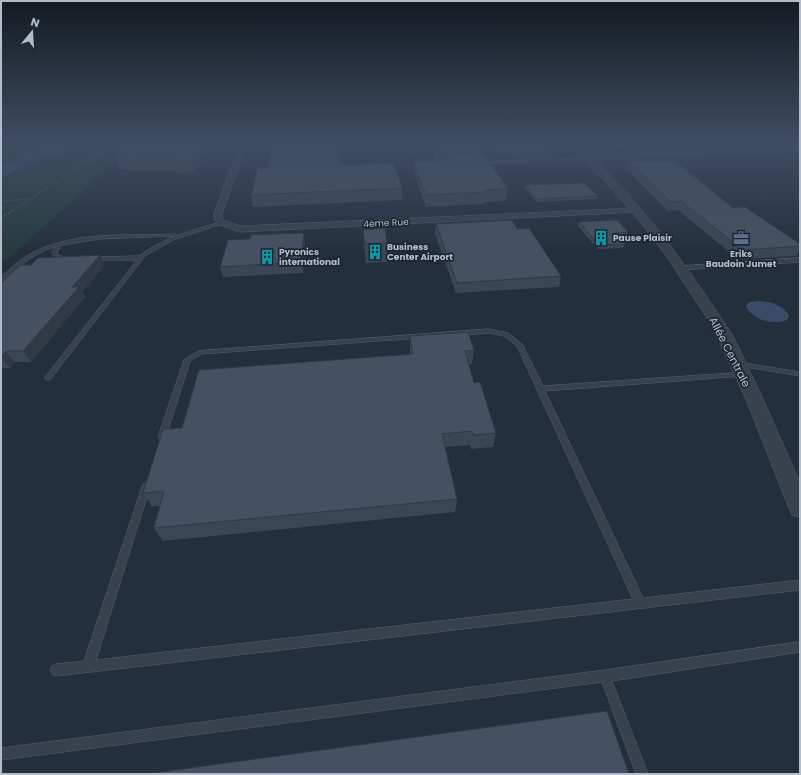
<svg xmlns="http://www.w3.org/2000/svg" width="801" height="775" font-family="Poppins,sans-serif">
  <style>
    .green { fill: #263c3f }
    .water { fill: #394c67 }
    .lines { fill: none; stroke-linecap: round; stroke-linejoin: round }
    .service-casing { stroke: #565f6c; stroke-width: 1 }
    .minor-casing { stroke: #565f6c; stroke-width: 1 }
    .tertiary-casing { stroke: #565f6c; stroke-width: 1 }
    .path-far1 { stroke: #44595c; stroke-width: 1.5; stroke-dasharray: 1.5 1.5; stroke-linecap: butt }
    .path { stroke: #44595c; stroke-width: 2; stroke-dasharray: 2 2; stroke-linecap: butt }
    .service { fill: #38414e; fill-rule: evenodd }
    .minor { fill: #38414e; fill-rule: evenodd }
    .tertiary { fill: #38414e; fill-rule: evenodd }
    .wall { fill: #3b4654 }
    .shaded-wall { fill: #303945 }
    .building { fill: #455162; stroke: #303945 }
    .labels { text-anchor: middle; stroke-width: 3.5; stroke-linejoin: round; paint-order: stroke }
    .far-street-label { font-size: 9px; fill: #b4bcc9; stroke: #1d2633 }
    .far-poi-label { font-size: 9px; font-weight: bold; fill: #b4bcc9; stroke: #1d2633; text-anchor: start }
    .street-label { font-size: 11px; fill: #b4bcc9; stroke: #1d2633 }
  </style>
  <rect width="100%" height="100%" fill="#242f3e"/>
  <path class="green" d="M1,143H136L7,260L1,259Z"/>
  <g class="water">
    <path d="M59,143H74L63,147L74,149L51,156L33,157L32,158L48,157L32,162L1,178V166L14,162L16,159L31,157H17C28,144 46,151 59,143Z"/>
    <path d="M760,301C771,302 784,305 789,316L788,319C777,327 751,320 746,306L750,302Z"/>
  </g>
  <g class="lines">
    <defs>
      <g id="service">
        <path d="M403,143H406L409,150L435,149L442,164L447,165L445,166H440L433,151L407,152Z"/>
        <path d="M589,158L590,160L482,164L480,163L482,162Z"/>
        <path d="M221,222L225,223L173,240L145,256L50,380H46L45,378L46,376L137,260H93L91,259V257L139,256L151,248L174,236L99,239L62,245H61L57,253L59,256L69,257V259L55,258L52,253L55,247L45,250L29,259L1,282V277C9,270 16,263 25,257C69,230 125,236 175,234L177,235Z"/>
        <path d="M800,258V262L681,270L678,268L681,266Z"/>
        <path d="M489,329L508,333L522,344L543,386L745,372L746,374L745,376H743L545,391L643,598L800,580V590L56,676L52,674L50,670L52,666L56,664L84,661L143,484L146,483L149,484L150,487L96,660L633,599L517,346L504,336L489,333L201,354L190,361L166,437L165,439H159L158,437L184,360L198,351Z"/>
        <path d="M736,362H738L800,372V376L738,366H736L735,364Z"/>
        <path d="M800,642V652L612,681L648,774H636L602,682L1,760V748L605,670Z"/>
      </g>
      <path id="minor" d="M241,143H247L222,214V218L226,221L241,226L637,208L641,210L637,212L240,232L220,225L214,219V214Z"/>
      <path id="tertiary" d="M567,143H575L589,155L800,147V151L595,160L628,194L661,233L691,274L733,336L763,399L800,483V517L792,515L789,508L746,399L712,326L667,257L637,218L604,180Z"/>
    </defs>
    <use href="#service" class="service-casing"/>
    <use href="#minor" class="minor-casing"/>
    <use href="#tertiary" class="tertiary-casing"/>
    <g class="path-far1">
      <path d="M1,147L9,143"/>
      <path d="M1,201L28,199"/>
      <path d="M11,212L83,164L120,143"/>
    </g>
    <path class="path" d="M1,218L12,211"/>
    <use href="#service" class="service"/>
    <use href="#minor" class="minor"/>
    <use href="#tertiary" class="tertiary"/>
  </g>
  <g class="wall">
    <path d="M124,143H211L195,172L175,173L174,170L129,171L128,169H120L114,154Z"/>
    <path d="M273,143H321V148L342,165L402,188V200L253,207L251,195L267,168Z"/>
    <path d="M434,143H475L481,152V155L508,189L506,201L484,202V204L426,207L414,173V162L443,160Z"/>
    <path d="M491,143H545L552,149L550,158L515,159L511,155H500Z"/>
    <path d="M607,143H683H682L612,146Z"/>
    <path d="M629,161L733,208L800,244V250L796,256L738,259L678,210L668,211L626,169Z"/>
    <path d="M526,185L598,196L597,199L536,202L525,188Z"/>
    <path d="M579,222L628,232L627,236H618L625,244L623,248L598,249L578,226Z"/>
    <path d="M436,224L517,229L561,276L559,287L456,293L435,234Z"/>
    <path d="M363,230L387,243L388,262L366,263L364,248Z"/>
    <path d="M250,239L305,242L303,273L223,277L220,267Z"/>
    <path d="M100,255L105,265L82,292L85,297L31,362H14L10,368H1V283Z"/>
    <path d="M410,336L474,350L472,364H469L474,383L496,433L493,447L471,449L470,445L445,447L457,499L455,512L163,541L154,528L160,506H152L143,493L182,428L410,354Z"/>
  </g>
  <g class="shaded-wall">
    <path d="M199,143H211L195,172L191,157Z"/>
    <path d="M304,233L305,242L303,273L301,262Z"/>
    <path d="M100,255L105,265L82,292L85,297L31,362L23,351L72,287Z"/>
    <path d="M6,351L14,362L10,368L1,357Z"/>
  </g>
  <g class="building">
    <path d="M124,143H199L191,157H171L173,154L123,156L126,153L114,154Z"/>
    <path d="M273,143H320V149L340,148L341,165L394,163L402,188L251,195L258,168H267Z"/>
    <path d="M439,143H475L481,152L444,153Z"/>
    <path d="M499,143H545L552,149L516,150L513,146H501Z"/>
    <path d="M485,155L508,189L484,190L485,192L426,195L414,162L449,160L447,156Z"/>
    <path d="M629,161H675L733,208L745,207L800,244V246L743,250L681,201L671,202Z"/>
    <path d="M584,183L598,196L536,199L526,185Z"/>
    <path d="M512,220L517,229L529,228L561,276L457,283L436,224Z"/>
    <path d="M617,220L628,232L614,233L625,244L599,245L579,222Z"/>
    <path d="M385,228L387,243L365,244L363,230Z"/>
    <path d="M304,233L301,262L220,267L228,240L250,239L251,235Z"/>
    <path d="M100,255L72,287H79L23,351H6L1,357V283L20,265H31L38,258Z"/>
    <path d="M468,332L474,350L465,351L474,383L480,382L496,433L473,435L472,431L442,434L457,499L154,528L164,491L143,493L163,429L182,428L199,370L413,354L410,336Z"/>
    <path d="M607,711L629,774H146Z"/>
  </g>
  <linearGradient id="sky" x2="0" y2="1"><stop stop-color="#141a22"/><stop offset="0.57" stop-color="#3f4d63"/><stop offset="1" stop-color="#3f4d63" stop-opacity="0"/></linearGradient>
  <rect width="801" height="251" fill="url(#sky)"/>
  <defs>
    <symbol id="building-bare" viewBox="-9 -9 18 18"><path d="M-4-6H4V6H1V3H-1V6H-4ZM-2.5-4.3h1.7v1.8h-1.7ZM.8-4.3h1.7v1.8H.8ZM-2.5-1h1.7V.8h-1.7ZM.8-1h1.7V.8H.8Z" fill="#0f9aa8" stroke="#1d2633" stroke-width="2.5" paint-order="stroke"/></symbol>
    <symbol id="office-bare" viewBox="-9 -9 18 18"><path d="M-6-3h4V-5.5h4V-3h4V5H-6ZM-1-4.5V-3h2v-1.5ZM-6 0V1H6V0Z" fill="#5c6f8a" stroke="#1d2633" stroke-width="2.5" paint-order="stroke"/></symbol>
  </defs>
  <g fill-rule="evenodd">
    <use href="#building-bare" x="590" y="227" width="22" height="22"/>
    <use href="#office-bare" x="730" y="227" width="22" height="22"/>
    <use href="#building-bare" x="364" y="241" width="22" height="22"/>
    <use href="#building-bare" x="256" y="246" width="22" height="22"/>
  </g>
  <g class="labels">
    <g class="far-street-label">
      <text transform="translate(386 223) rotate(-3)" y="3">4ème Rue</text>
    </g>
    <g class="far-poi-label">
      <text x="613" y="241">Pause Plaisir</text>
      <text x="387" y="250">Business<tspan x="387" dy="10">Center Airport</tspan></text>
      <text x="279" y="255">Pyronics<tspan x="279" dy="10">international</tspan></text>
      <text x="741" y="257" text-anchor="middle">Eriks<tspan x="741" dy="10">Baudoin Jumet</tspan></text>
    </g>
    <g class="street-label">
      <text transform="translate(730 352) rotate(63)" y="4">Allée Centrale</text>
    </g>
  </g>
  <rect width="801" height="775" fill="none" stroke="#b4bcc9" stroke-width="4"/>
  <g transform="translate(32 32) rotate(18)" stroke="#1d2633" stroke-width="3" paint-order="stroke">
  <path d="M0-3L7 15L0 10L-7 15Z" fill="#b4bcc9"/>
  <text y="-6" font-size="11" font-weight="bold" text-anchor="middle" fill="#b4bcc9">N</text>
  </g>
</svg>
